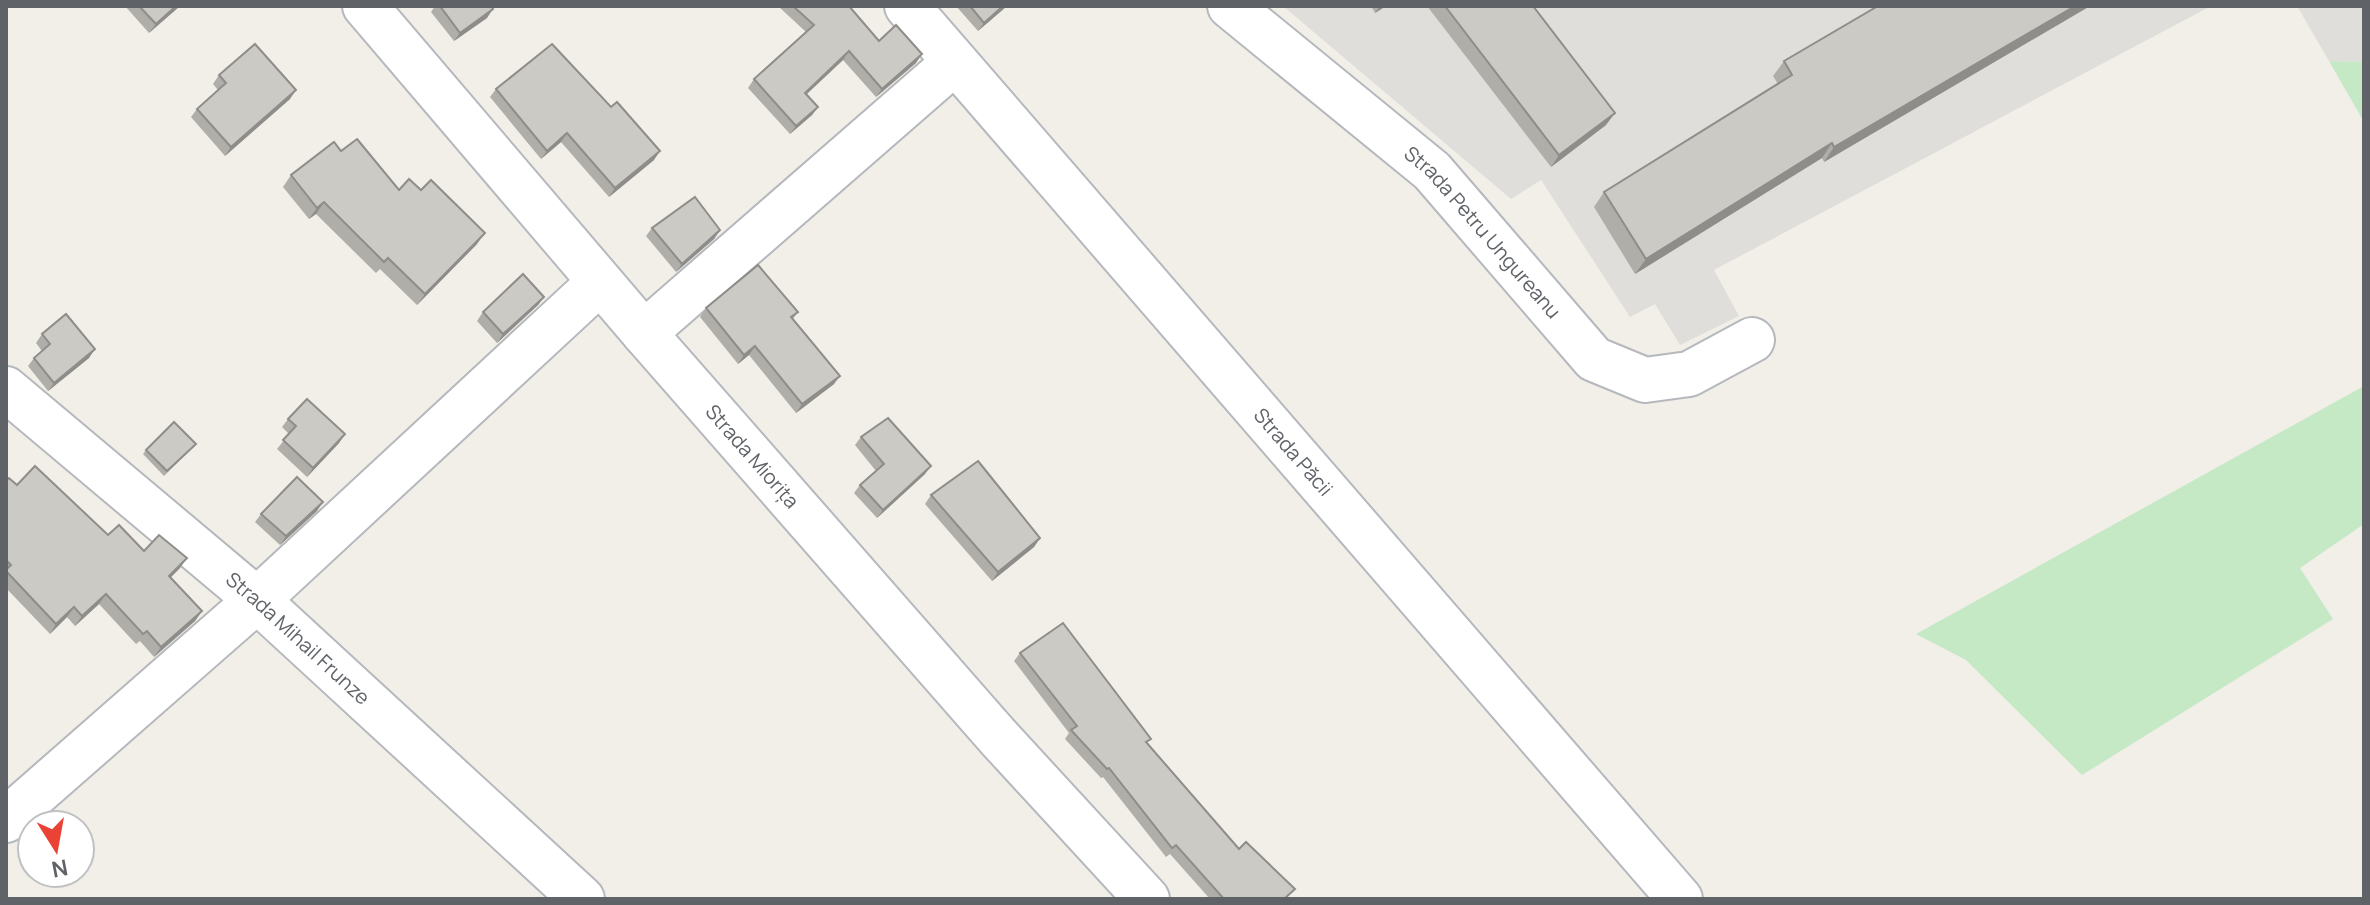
<svg xmlns="http://www.w3.org/2000/svg" width="2370" height="905" font-family="Manrope,sans-serif">
  <style>
    .industrial { fill: #e0deda }
    .green { fill: #c5e8c5 }
    .lines { fill: none; stroke-linecap: round; stroke-linejoin: round }
    .minor-casing { stroke: #b5b8bc; stroke-width: 48 }
    .minor { stroke: #fff; stroke-width: 44 }
    .wall { fill: #afaea9 }
    .shaded-wall { fill: #8f8d8a }
    .building { fill: #cccac5; stroke: #8f8d8a; stroke-width: 2 }
    .labels { text-anchor: middle; stroke-width: 8; stroke-linejoin: round; paint-order: stroke }
    .street-label { font-size: 20px; fill: #5f6368; stroke: #fff }
  </style>
  <rect width="100%" height="100%" fill="#f1efe8"/>
  <g class="industrial">
    <path d="M1283,6H2211L1714,270L1739,316L1680,345L1655,304L1630,317L1541,180L1511,199Z"/>
    <path d="M2297,6H2364V62L2329,61Z"/>
  </g>
  <g class="green">
    <path d="M2329,61L2364,62V122Z"/>
    <path d="M2364,386V524L2300,568L2333,619L2082,775L1966,660L1916,634Z"/>
  </g>
  <g class="lines">
    <defs>
      <g id="minor">
        <path id="s1" d="M365,6L644,333L998,737L1147,899"/>
        <path id="s2" d="M907,6L1680,899"/>
        <path id="s3" d="M1230,6L1432,171L1594,359L1645,380L1689,374L1752,340"/>
        <path d="M644,333L955,62"/>
        <path id="s4" d="M6,389L257,600L582,899"/>
        <path d="M6,820L257,600L600,282"/>
      </g>
    </defs>
    <use href="#minor" class="minor-casing"/>
    <use href="#minor" class="minor"/>
  </g>
  <g class="wall">
    <path d="M125,6H180L149,33Z"/>
    <path d="M435,6H491L487,18L454,41L431,12Z"/>
    <path d="M778,6H849L879,41L916,63L876,97L843,60L807,94L818,107L812,115L790,134L748,88L754,79L806,32Z"/>
    <path d="M956,6H1007L978,31Z"/>
    <path d="M1371,6H1386L1375,13Z"/>
    <path d="M1427,6H1533L1606,125L1551,167Z"/>
    <path d="M1878,6H2090L1824,162L1822,158L1635,274L1594,207L1604,192L1778,84L1773,76L1784,61Z"/>
    <path d="M219,75L290,99L225,156L191,117L197,109L218,90L213,84Z"/>
    <path d="M496,89L654,160L609,197L561,142L541,159L490,97Z"/>
    <path d="M341,151L477,244L417,305L380,269L376,273L316,214L309,219L283,187L291,175Z"/>
    <path d="M652,228L720,230L714,239L676,272L646,236Z"/>
    <path d="M544,297L538,305L497,343L477,321L483,312Z"/>
    <path d="M706,308L798,312L793,319L834,384L796,413L749,355L738,364L700,317Z"/>
    <path d="M42,334L89,358L48,391L28,366L34,358L42,351L36,343Z"/>
    <path d="M288,419L345,434L339,443L307,477L277,449L289,434L282,427Z"/>
    <path d="M861,437L925,474L877,518L854,493L860,485L876,471L855,445Z"/>
    <path d="M196,444L164,476L143,454L146,450Z"/>
    <path d="M6,481L17,485L108,535L180,568L170,578L202,611L195,621L154,657L140,641L136,644L99,604L75,626L67,617L50,634L6,588Z"/>
    <path d="M931,495L1040,538L1034,547L992,581L925,504Z"/>
    <path d="M317,511L280,545L255,522L261,514Z"/>
    <path d="M1020,653L1147,744L1239,849L1288,899H1210L1170,854L1166,857L1103,777L1101,778L1065,739L1069,733L1014,661Z"/>
  </g>
  <g class="shaded-wall">
    <path d="M176,6H180L149,33L156,24Z"/>
    <path d="M1003,6H1007L978,31L984,23Z"/>
    <path d="M1380,6H1386L1375,13Z"/>
    <path d="M2075,6H2090L1824,162L1834,147Z"/>
    <path d="M493,9L487,18L454,41L460,33Z"/>
    <path d="M849,51L843,60L799,101L805,93Z"/>
    <path d="M922,54L916,63L876,97L882,89Z"/>
    <path d="M296,90L290,99L225,156L231,147Z"/>
    <path d="M818,107L812,115L790,134L796,126Z"/>
    <path d="M1615,113L1606,125L1551,167L1559,155Z"/>
    <path d="M567,133L561,142L541,159L547,151Z"/>
    <path d="M1832,143L1822,158L1635,274L1646,259Z"/>
    <path d="M660,151L654,160L609,197L615,188Z"/>
    <path d="M324,202L316,214L309,219L317,208Z"/>
    <path d="M720,230L714,239L676,272L682,264Z"/>
    <path d="M485,233L477,244L417,305L425,294Z"/>
    <path d="M544,297L538,305L497,343L503,334Z"/>
    <path d="M755,346L749,355L738,364L744,355Z"/>
    <path d="M95,349L89,358L48,391L54,383Z"/>
    <path d="M840,376L834,384L796,413L802,404Z"/>
    <path d="M345,434L339,443L307,477L313,468Z"/>
    <path d="M931,466L925,474L877,518L883,510Z"/>
    <path d="M323,502L317,511L280,545L286,536Z"/>
    <path d="M1040,538L1034,547L992,581L998,572Z"/>
    <path d="M187,558L180,568L162,586L169,576Z"/>
    <path d="M106,594L99,604L75,626L82,616Z"/>
    <path d="M74,607L67,617L50,634L56,624Z"/>
    <path d="M202,611L195,621L154,657L161,647Z"/>
  </g>
  <g class="building">
    <path d="M139,6H176L156,24Z"/>
    <path d="M440,6H491L493,9L460,33Z"/>
    <path d="M793,6H849L879,41L896,25L922,54L882,89L849,51L805,93L818,107L796,126L754,79L814,25Z"/>
    <path d="M970,6H1003L984,23Z"/>
    <path d="M1445,6H1533L1615,113L1559,155Z"/>
    <path d="M1878,6H2075L1834,147L1832,143L1646,259L1604,192L1792,75L1784,61Z"/>
    <path d="M255,44L296,90L231,147L197,109L226,83L219,75Z"/>
    <path d="M552,44L611,107L617,102L660,151L615,188L567,133L547,151L496,89Z"/>
    <path d="M357,139L399,190L409,179L421,190L431,180L485,233L425,294L388,258L384,262L324,202L317,208L291,175L334,142L341,151Z"/>
    <path d="M695,197L720,230L682,264L652,228Z"/>
    <path d="M758,265L798,312L791,317L840,376L802,404L755,346L744,355L706,308Z"/>
    <path d="M523,274L544,297L503,334L483,312Z"/>
    <path d="M66,314L95,349L54,383L34,358L50,344L42,334Z"/>
    <path d="M307,399L345,434L313,468L283,440L296,426L288,419Z"/>
    <path d="M888,418L931,466L883,510L860,485L884,464L861,437Z"/>
    <path d="M174,422L196,444L167,471L146,450Z"/>
    <path d="M978,461L1040,538L998,572L931,495Z"/>
    <path d="M35,466L108,535L119,525L144,551L159,535L187,558L169,576L202,611L161,647L147,631L143,634L106,594L82,616L74,607L56,624L6,571V570L11,565L6,560V481L9,478L17,485Z"/>
    <path d="M297,477L323,502L286,536L261,514Z"/>
    <path d="M1063,623L1151,739L1146,742L1239,849L1246,842L1295,889L1284,899H1224L1176,845L1172,848L1109,768L1107,769L1071,730L1077,726L1020,653Z"/>
  </g>
  <g class="labels">
    <g class="street-label">
      <text dy="7" stroke="none"><textPath href="#s3" startOffset="340">Strada Petru Ungureanu</textPath></text>
      <text dy="7" stroke="none"><textPath href="#s2" startOffset="590">Strada Păcii</textPath></text>
      <text dy="7" stroke="none"><textPath href="#s1" startOffset="594">Strada Miorița</textPath></text>
      <text dy="7" stroke="none"><textPath href="#s4" startOffset="384">Strada Mihail Frunze</textPath></text>
    </g>
  </g>
  <rect width="2370" height="905" fill="none" stroke="#5f6368" stroke-width="16"/>
  <g transform="translate(56 849) rotate(169)"><circle r="38" fill="#ffffff" stroke="#bfc1c3" stroke-width="2"/>
  <path d="M0-6L14 30L0 20L-14 30Z" fill="#ea4335"/>
  <text y="-12" font-size="22" font-weight="bold" text-anchor="middle" fill="#5f6368">N</text>
  </g>
</svg>
